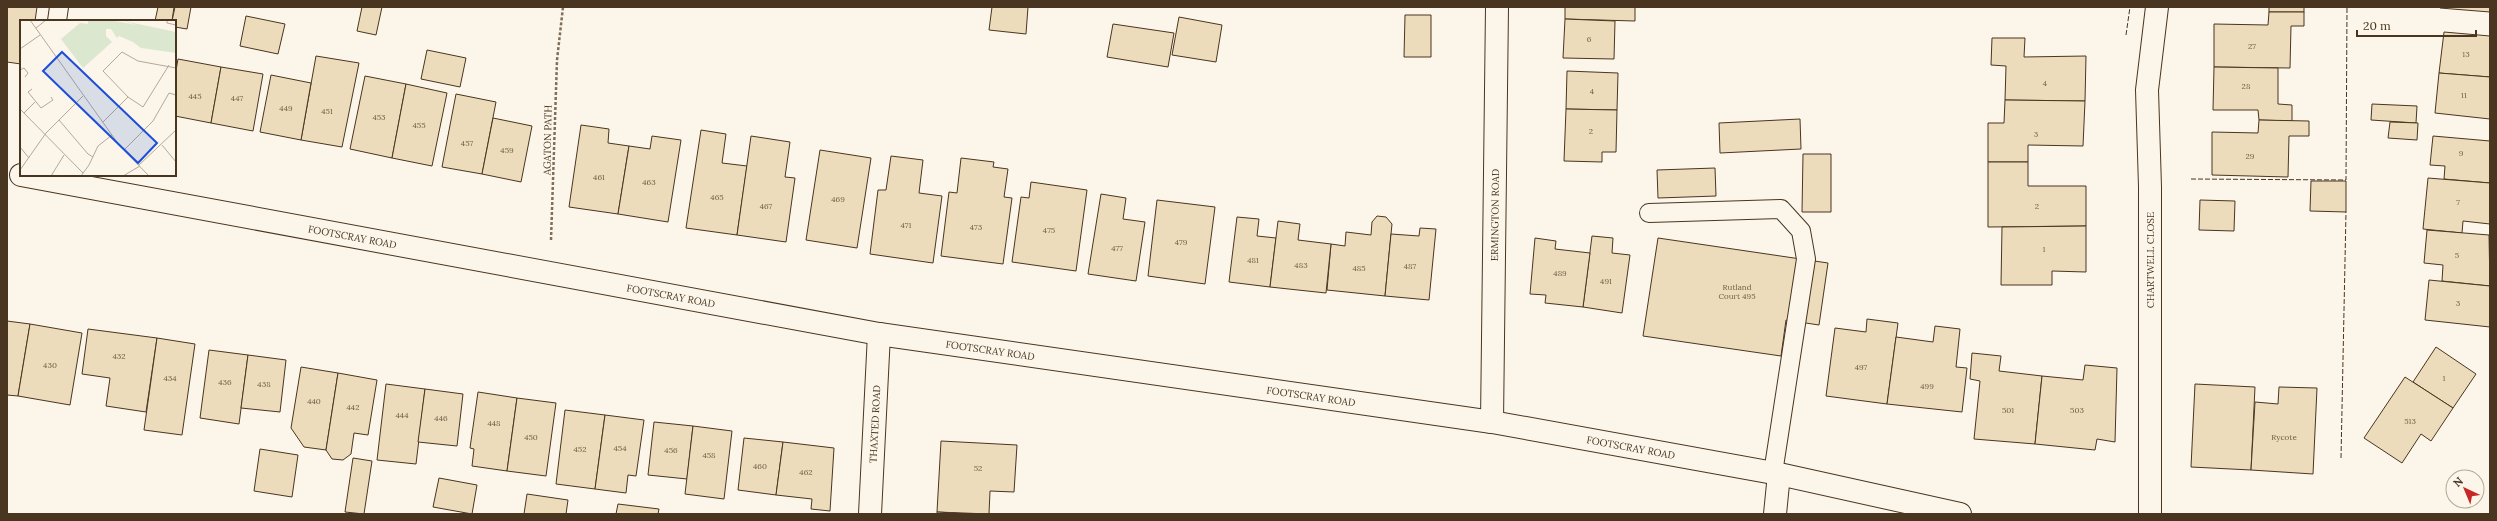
<svg xmlns="http://www.w3.org/2000/svg" width="2497" height="521" font-family="Lora,serif">
  <style>
    .building { fill: #ecdcbc; stroke: #4a3520 }
    .lines { fill: none; stroke-linecap: round; stroke-linejoin: round }
    .service-casing { stroke: #4a3520; stroke-width: 20 }
    .minor-casing { stroke: #4a3520; stroke-width: 24 }
    .primary-casing { stroke: #4a3520; stroke-width: 24 }
    .path { stroke: #7f6f5c; stroke-width: 2.5; stroke-dasharray: 3 2; stroke-linecap: butt }
    .service { stroke: #fbf6e9; stroke-width: 18 }
    .minor { stroke: #fbf6e9; stroke-width: 22 }
    .primary { stroke: #fbf6e9; stroke-width: 22 }
    .fence { stroke: #4a3520; stroke-width: 1; stroke-dasharray: 5 2; stroke-linecap: butt }
    .labels { text-anchor: middle; stroke-width: 3; stroke-linejoin: round; paint-order: stroke }
    .number-label { font-size: 8px; fill: #725f47 }
    .street-label { font-size: 10px; fill: #4a3520; stroke: #fbf6e9 }
    .inset-road { fill: none; stroke: #b4a999; stroke-width: 1 }
    .view { fill: #1d4ed8; fill-opacity: 0.15; stroke: #1d4ed8; stroke-width: 2 }
    .inset-edge { fill: none; stroke: #4a3520; stroke-width: 2 }
  </style>
  <rect width="100%" height="100%" fill="#fbf6e9"/>
  <g class="building">
    <path d="M7,7H37L35,21H21V64L7,62Z"/>
    <path d="M158,7H174L172,21H155Z"/>
    <path d="M175,7H191L187,29L175,27V21H172Z"/>
    <path d="M362,7H382L376,35L357,31Z"/>
    <path d="M992,7H1028L1026,34L989,30Z"/>
    <path d="M1565,7H1635V21L1565,19Z"/>
    <rect x="2269" y="7" width="35" height="5"/>
    <path d="M2440,7H2490V12L2440,8Z"/>
    <path d="M2269,12H2304V26H2291L2290,68L2214,67V24L2268,25Z"/>
    <path d="M1405,15H1431V57H1404Z"/>
    <path d="M246,16L285,24L278,54L240,46Z"/>
    <path d="M1179,17L1222,25L1216,62L1172,55Z"/>
    <path d="M1565,19L1615,21L1614,59L1563,58Z"/>
    <path d="M1113,24L1174,33L1168,67L1107,57Z"/>
    <path d="M2444,32L2490,36V77L2439,73Z"/>
    <path d="M1992,38H2025L2024,57L2086,56L2085,101L2005,100L2006,66L1991,65Z"/>
    <path d="M427,50L466,58L460,87L421,79Z"/>
    <path d="M316,56L359,63L342,147L301,140Z"/>
    <path d="M178,59L221,67L211,123L175,116V76Z"/>
    <path d="M221,67L263,74L253,131L211,123Z"/>
    <path d="M2214,67L2278,68V104L2292,105V121L2259,120L2258,110H2213Z"/>
    <path d="M1567,71L1618,73L1617,110L1566,109Z"/>
    <path d="M2439,73L2490,77V119L2435,113Z"/>
    <path d="M271,75L311,83L301,140L260,132Z"/>
    <path d="M365,76L406,84L392,158L350,149Z"/>
    <path d="M406,84L447,93L432,166L392,158Z"/>
    <path d="M456,94L496,102L482,174L442,167Z"/>
    <path d="M2005,100L2085,101L2083,146L2028,145V162H1988V123H2004Z"/>
    <path d="M2372,104L2417,106L2416,123L2371,120Z"/>
    <path d="M1566,109L1617,110L1616,152H1602V162L1564,161Z"/>
    <path d="M493,118L532,126L521,182L482,174Z"/>
    <path d="M1800,119L1801,149L1720,153L1719,123Z"/>
    <path d="M2259,120L2309,121V136H2289L2288,177L2212,175V132L2258,133Z"/>
    <path d="M2390,122L2418,123L2417,140L2388,138Z"/>
    <path d="M581,125L609,129L608,143L629,146L618,214L569,207Z"/>
    <path d="M701,130L726,134L722,163L747,166L737,235L686,228Z"/>
    <path d="M652,136L681,140L668,222L618,214L629,146L650,149Z"/>
    <path d="M751,136L790,142L785,177L795,178L786,242L737,235Z"/>
    <path d="M2433,136L2490,141V183L2444,179L2445,166L2430,165Z"/>
    <path d="M820,150L871,158L857,248L806,240Z"/>
    <path d="M1803,154H1831V212H1802Z"/>
    <path d="M891,156L923,160L919,193L942,196L933,263L870,254L878,190H886Z"/>
    <path d="M961,158L994,162L993,167L1008,169L1004,197L1012,198L1003,264L941,256L949,192L957,193Z"/>
    <path d="M1988,162H2028V186H2086V226L1988,227Z"/>
    <path d="M1715,168L1716,196L1658,198L1657,170Z"/>
    <path d="M2428,178L2490,183V224L2463,221L2462,233L2423,229Z"/>
    <path d="M2311,181H2346V212L2310,211Z"/>
    <path d="M1031,182L1087,190L1076,271L1012,262L1021,197L1029,198Z"/>
    <path d="M1101,194L1126,198L1123,219L1145,222L1136,281L1088,274Z"/>
    <path d="M1157,200L1215,207L1205,284L1148,276Z"/>
    <path d="M2200,200L2235,201L2234,231L2199,230Z"/>
    <path d="M1377,216L1386,217L1392,224L1385,296L1327,290L1331,244L1345,246L1346,232L1371,235L1372,222Z"/>
    <path d="M1237,217L1259,219L1257,236L1276,238L1270,287L1229,282Z"/>
    <path d="M1278,221L1300,224L1298,240L1331,244L1326,293L1270,287Z"/>
    <path d="M2086,226V272L2052,271V285H2001L2002,227Z"/>
    <path d="M1420,228L1436,229L1429,300L1385,296L1391,234L1419,236Z"/>
    <path d="M2427,230L2489,235L2490,286L2442,281L2443,265L2424,263Z"/>
    <path d="M1592,236L1613,238L1612,253L1630,255L1622,313L1583,307Z"/>
    <path d="M1535,238L1556,241L1555,249L1590,253L1583,307L1545,303L1546,295L1530,294Z"/>
    <path d="M1658,238L1828,263L1819,325L1786,320L1781,356L1643,336Z"/>
    <path d="M2429,280L2490,286V327L2425,320Z"/>
    <path d="M1867,319L1898,323L1887,404L1826,396L1835,328L1866,332Z"/>
    <path d="M7,321L30,324L18,396L7,395Z"/>
    <path d="M30,324L82,333L70,405L18,396Z"/>
    <path d="M1935,326L1960,329L1956,367L1967,368L1962,412L1887,404L1896,337L1933,342Z"/>
    <path d="M88,329L157,338L146,412L106,406L110,378L82,374Z"/>
    <path d="M157,338L195,344L182,435L144,430Z"/>
    <path d="M2436,347L2476,374L2453,408L2413,382Z"/>
    <path d="M209,350L248,355L239,424L200,418Z"/>
    <path d="M1972,353L2001,356L1999,371L2042,376L2035,444L1974,439L1980,381L1970,379Z"/>
    <path d="M248,355L286,360L280,412L241,408Z"/>
    <path d="M2085,365L2117,368L2115,442L2097,439L2095,450L2035,444L2042,376L2083,380Z"/>
    <path d="M301,367L338,373L326,450L304,447L291,428Z"/>
    <path d="M338,373L377,380L368,435L354,433L351,454L343,460L332,459L326,450Z"/>
    <path d="M2405,377L2453,408L2431,441L2421,434L2402,463L2364,438Z"/>
    <path d="M386,384L425,389L416,464L377,460Z"/>
    <path d="M2195,384L2255,387L2251,470L2191,467Z"/>
    <path d="M2279,387L2317,388L2313,474L2251,470L2255,402L2278,404Z"/>
    <path d="M425,389L463,394L457,446L418,442Z"/>
    <path d="M478,392L517,398L507,471L472,466L474,449L470,448Z"/>
    <path d="M517,398L556,403L546,476L507,471Z"/>
    <path d="M565,410L605,415L595,489L556,484Z"/>
    <path d="M605,415L644,420L636,476L628,475L626,493L595,489Z"/>
    <path d="M654,422L693,426L687,479L648,475Z"/>
    <path d="M693,426L732,431L724,499L685,494Z"/>
    <path d="M744,438L783,442L776,495L738,490Z"/>
    <path d="M941,441L1017,445L1014,492L990,491L989,514L937,512Z"/>
    <path d="M783,442L834,448L830,511L811,509L812,499L776,495Z"/>
    <path d="M260,449L298,455L292,497L254,491Z"/>
    <path d="M353,458L372,461L364,514L345,512Z"/>
    <path d="M439,478L477,485L472,514L433,507Z"/>
    <path d="M527,494L568,500L566,514H524Z"/>
    <path d="M618,504L659,509L658,514H616Z"/>
    <path d="M937,512L970,514H937Z"/>
  </g>
  <g class="lines">
    <defs>
      <g id="service">
        <path d="M57,21L59,7"/>
        <path d="M1649,213L1781,209L1801,231L1806,259L1773,473"/>
      </g>
      <g id="minor">
        <path id="s1" d="M1492,422L1497,7"/>
        <path id="s2" d="M870,514L879,334"/>
        <path d="M1775,514L1779,474"/>
        <path d="M2150,514V187L2147,90L2157,7"/>
      </g>
      <g id="primary">
        <path id="s3" d="M21,175L879,334L1492,422L1779,474L1960,514"/>
      </g>
    </defs>
    <use href="#service" class="service-casing"/>
    <use href="#minor" class="minor-casing"/>
    <use href="#primary" class="primary-casing"/>
    <path class="path" d="M551,240L557,60L563,7"/>
    <use href="#service" class="service"/>
    <use href="#minor" class="minor"/>
    <use href="#primary" class="primary"/>
    <g class="fence">
      <path d="M2126,35L2130,7"/>
      <path d="M2191,179L2346,180L2347,7"/>
      <path d="M2341,458L2346,212"/>
    </g>
  </g>
  <g class="labels">
    <g class="number-label">
      <text x="1589" y="42">6</text>
      <text x="2252" y="49">27</text>
      <text x="2466" y="57">13</text>
      <text x="2045" y="86">4</text>
      <text x="2246" y="89">28</text>
      <text x="1592" y="94">4</text>
      <text x="2464" y="98">11</text>
      <text x="195" y="99">445</text>
      <text x="237" y="101">447</text>
      <text x="286" y="111">449</text>
      <text x="327" y="114">451</text>
      <text x="379" y="120">453</text>
      <text x="419" y="128">455</text>
      <text x="1591" y="134">2</text>
      <text x="2036" y="137">3</text>
      <text x="467" y="146">457</text>
      <text x="507" y="153">459</text>
      <text x="2461" y="156">9</text>
      <text x="2250" y="159">29</text>
      <text x="599" y="180">461</text>
      <text x="649" y="185">463</text>
      <text x="717" y="200">465</text>
      <text x="838" y="202">469</text>
      <text x="2458" y="205">7</text>
      <text x="766" y="209">467</text>
      <text x="2037" y="209">2</text>
      <text x="906" y="228">471</text>
      <text x="976" y="230">473</text>
      <text x="1049" y="233">475</text>
      <text x="1181" y="245">479</text>
      <text x="1117" y="251">477</text>
      <text x="2044" y="252">1</text>
      <text x="2457" y="258">5</text>
      <text x="1253" y="263">481</text>
      <text x="1301" y="268">483</text>
      <text x="1410" y="269">487</text>
      <text x="1359" y="271">485</text>
      <text x="1560" y="276">489</text>
      <text x="1606" y="284">491</text>
      <text x="1737" y="290">Rutland<tspan x="1737" dy="9">Court 495</tspan></text>
      <text x="2458" y="306">3</text>
      <text x="119" y="359">432</text>
      <text x="50" y="368">430</text>
      <text x="1861" y="370">497</text>
      <text x="170" y="381">434</text>
      <text x="2444" y="381">1</text>
      <text x="225" y="385">436</text>
      <text x="264" y="387">438</text>
      <text x="1927" y="389">499</text>
      <text x="314" y="404">440</text>
      <text x="353" y="410">442</text>
      <text x="2008" y="413">501</text>
      <text x="2077" y="413">503</text>
      <text x="402" y="418">444</text>
      <text x="441" y="421">446</text>
      <text x="2410" y="424">513</text>
      <text x="494" y="426">448</text>
      <text x="531" y="440">450</text>
      <text x="2284" y="440">Rycote</text>
      <text x="620" y="451">454</text>
      <text x="580" y="452">452</text>
      <text x="671" y="453">456</text>
      <text x="709" y="458">458</text>
      <text x="760" y="469">460</text>
      <text x="978" y="471">52</text>
      <text x="806" y="475">462</text>
    </g>
    <g class="street-label">
      <text transform="translate(547 140) rotate(-89)" y="4">AGATON PATH</text>
      <text dy="4" stroke="none"><textPath href="#s1" startOffset="207">ERMINGTON ROAD</textPath></text>
      <text dy="4" stroke="none"><textPath href="#s3" startOffset="337">FOOTSCRAY ROAD</textPath></text>
      <text transform="translate(2150 260) rotate(-90)" y="4">CHARTWELL CLOSE</text>
      <text dy="4" stroke="none"><textPath href="#s3" startOffset="661">FOOTSCRAY ROAD</textPath></text>
      <text dy="4" stroke="none"><textPath href="#s3" startOffset="985">FOOTSCRAY ROAD</textPath></text>
      <text dy="4" stroke="none"><textPath href="#s3" startOffset="1309">FOOTSCRAY ROAD</textPath></text>
      <text dy="4" stroke="none"><textPath href="#s2" startOffset="90">THAXTED ROAD</textPath></text>
      <text dy="4" stroke="none"><textPath href="#s3" startOffset="1633">FOOTSCRAY ROAD</textPath></text>
    </g>
  </g>
  <g transform="translate(20 20)">
    <rect width="156" height="156" fill="#fbf6e9"/>
    <path d="M68,0H90L116,5L104,1L156,12V33L121,28L113,22L99,16L97,18L91,9H86V16L92,22L63,48L41,19L60,3L68,4Z" fill="#dce7d0"/>
    <path class="inset-road" d="M10,0L99,125L129,156M147,0V3L156,5M16,8L26,0M0,29L20,15M0,50L4,48L8,53L5,57M83,51L102,32L118,41L156,48M83,51L108,77L123,87M12,69L8,72L21,88L33,80L31,77M123,87L149,45M0,89L63,153M4,93L15,82M39,100L68,134L73,137M83,102L108,77M142,125L156,142M0,127L9,138M104,130L133,101L149,73L156,75M119,145L156,110M0,150L26,113L63,76M31,156L44,135M61,156L69,145L78,126L92,115M103,156L120,146"/>
    <path class="view" d="M42,32L137,123L118,143L23,51Z"/>
    <rect width="156" height="156" class="inset-edge"/>
  </g>
  <rect width="2497" height="521" fill="none" stroke="#4a3520" stroke-width="16"/>
  <g transform="translate(2465 489) rotate(316)"><circle r="19" fill="#fbf6e9" stroke="#b4a999"/>
  <path d="M0-3L7 15L0 10L-7 15Z" fill="#c62828"/>
  <text y="-6" font-size="11" font-weight="bold" text-anchor="middle" fill="#4a3520">N</text>
  </g>
  <path d="M2357 30v6h119v-6" fill="none" stroke="#4a3520" stroke-width="2"/>
  <text x="2363" y="30" font-size="12" fill="#4a3520" stroke="#fbf6e9" stroke-width="3" paint-order="stroke">20 m</text>
</svg>
